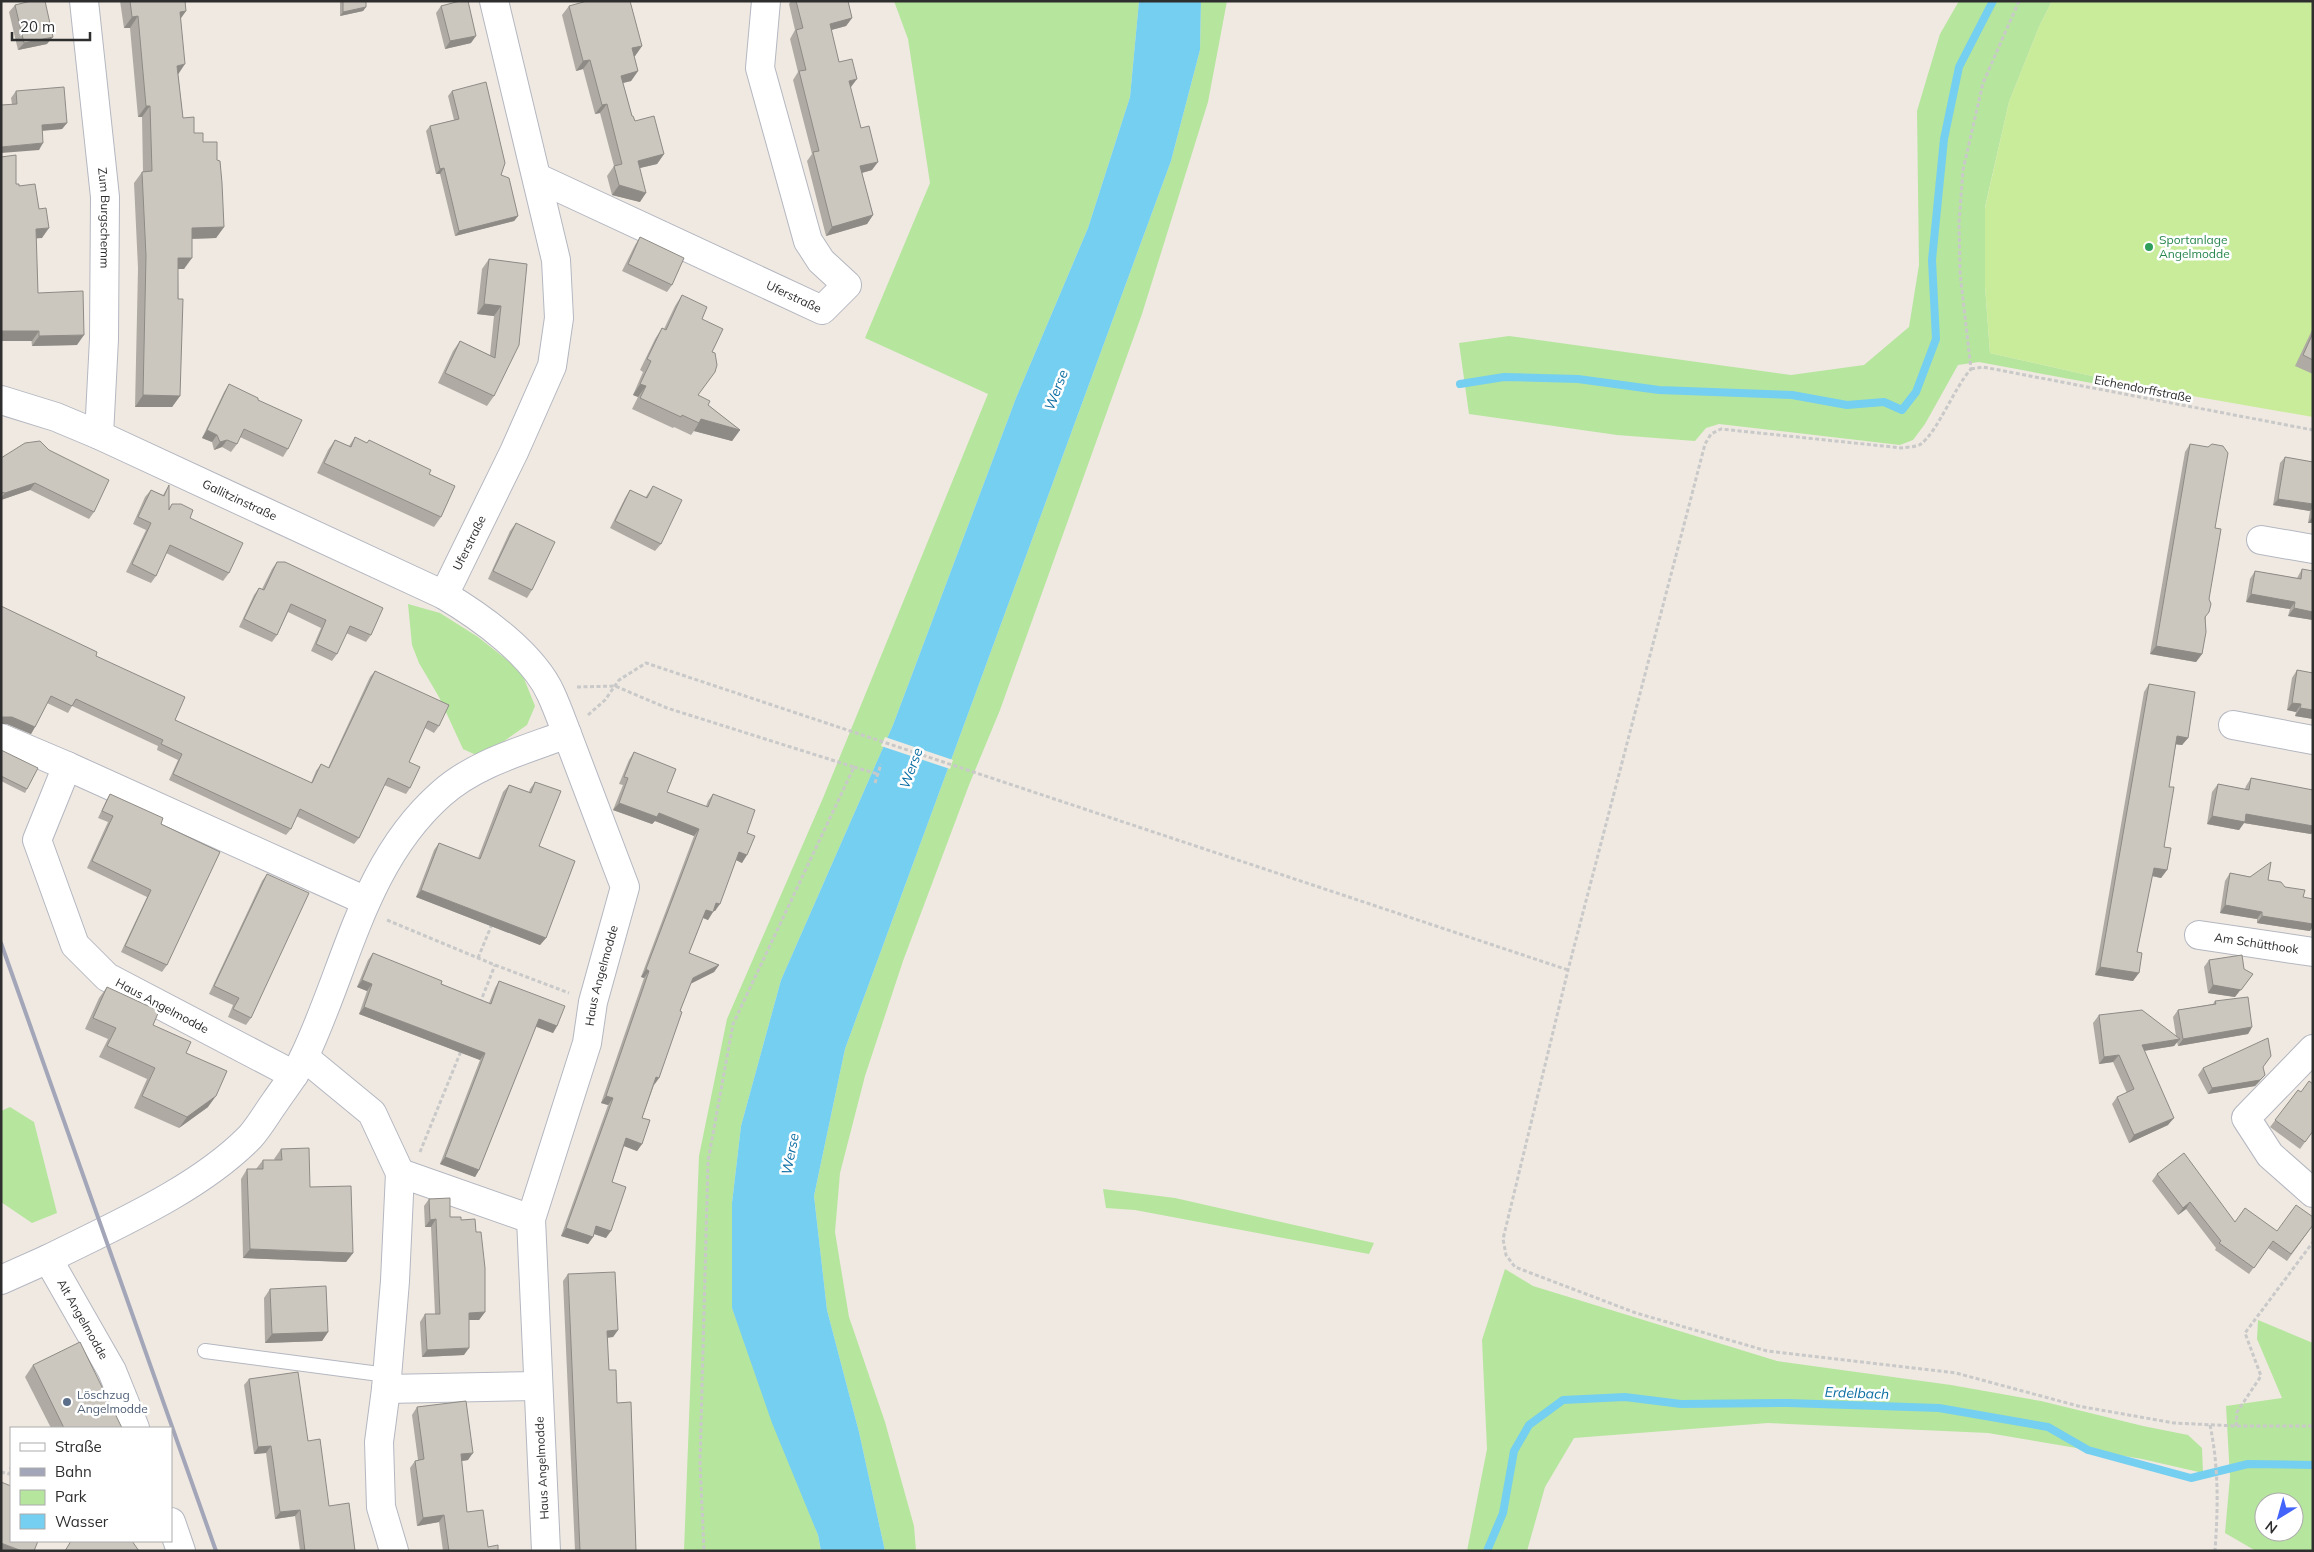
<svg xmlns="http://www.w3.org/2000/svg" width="2314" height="1552" font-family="Mulish,sans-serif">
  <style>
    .green { fill: #b6e59e; fill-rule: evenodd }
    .pitch { fill: #c9ec9a }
    .water { fill: #75cff0 }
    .pier { fill: #efe9e1 }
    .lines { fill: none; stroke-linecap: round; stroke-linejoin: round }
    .stream { stroke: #75cff0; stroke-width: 8 }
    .lane-casing { stroke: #b4b7c1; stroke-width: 16 }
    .street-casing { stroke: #b4b7c1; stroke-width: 30 }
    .path { stroke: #c9c9c9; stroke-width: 3; stroke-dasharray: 4 2.5; stroke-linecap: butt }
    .lane { stroke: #fff; stroke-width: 14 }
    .street { stroke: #fff; stroke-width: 28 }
    .rail { stroke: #a3a6b8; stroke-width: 4 }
    .wall { fill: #afaba4 }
    .shaded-wall { fill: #8e8b86 }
    .building { fill: #cbc7bf; stroke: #8e8b86 }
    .leisure-dot { fill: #2e9e5b; stroke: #fff; stroke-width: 2 }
    .service-dot { fill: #5c6f8a; stroke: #fff; stroke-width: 2 }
    .labels { text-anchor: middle; stroke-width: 5; stroke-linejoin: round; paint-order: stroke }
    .street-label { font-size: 12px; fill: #2e2e2e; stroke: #fff }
    .leisure-label { font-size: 12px; fill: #27864d; stroke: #fff; text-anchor: start }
    .service-label { font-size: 12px; fill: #4e5e75; stroke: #fff; text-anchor: start }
    .water-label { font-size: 14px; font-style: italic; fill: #0d6fa3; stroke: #fff }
  </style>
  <rect width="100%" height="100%" fill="#efe9e1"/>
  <g class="green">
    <path d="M894,1H1139L1130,97L1088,228L1016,398L893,725L781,980L741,1126L732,1203V1308L818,1535L821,1551H684L699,1156L727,1019L823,798L988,394L865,338L930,183L908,39Z"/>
    <path d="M1201,1H1227L1208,102L1142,314L1000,710L969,785L903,961L865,1076L840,1173L835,1232L849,1317L885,1422L914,1526L916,1551H885L859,1432L827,1310L814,1196L845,1049L1171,161L1200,50Z"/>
    <path d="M1959,1H2052L2039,27L2009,102L1985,207V286L1990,353L2141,387L2140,392L1979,362L1958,365L1925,424L1913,440L1900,445L1719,424L1706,428L1695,441L1617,435L1469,414L1459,343L1509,336L1791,375L1864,365L1909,327L1919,265L1917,111L1940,34Z"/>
    <path d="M408,604L440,613L478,637L521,671L535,706L527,725L500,744L476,755L463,749L439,697L419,663L412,645Z"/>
    <path d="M10,1107L34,1122L57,1213L32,1223L1,1202V1111Z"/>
    <path d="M1103,1189L1175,1198L1374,1243L1369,1254L1135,1210L1106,1208Z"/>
    <path d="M1505,1269L1533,1286L1777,1361L1951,1385L2041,1401L2143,1426L2188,1435L2202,1448L2203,1473L2142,1459L1988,1433L1768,1423L1574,1438L1545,1487L1527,1551H1467L1487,1449L1482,1340Z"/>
    <path d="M2258,1320L2313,1343V1551H2256L2225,1533L2230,1477L2226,1406L2282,1398L2257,1339ZM2264,1502H2294V1532H2264Z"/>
  </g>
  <path class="pitch" d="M2052,1H2313V417L2141,387L1990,353L1985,286V208L2009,102L2039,27Z"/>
  <path class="water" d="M1139,1H1201L1200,50L1171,161L845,1049L814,1196L827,1310L859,1432L885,1551H821L818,1535L772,1423L732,1308V1203L741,1126L781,980L893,725L1016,398L1088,228L1130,97Z"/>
  <path class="pier" d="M885,737L953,760L950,769L881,746Z"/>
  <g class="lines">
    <g class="stream">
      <path d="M1460,384L1504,377L1578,379L1659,390L1792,395L1847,405L1884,402L1902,410L1916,392L1936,339L1932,260L1944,139L1959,67L1993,1"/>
      <path d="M1487,1551L1503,1513L1514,1451L1529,1425L1563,1400L1625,1397L1681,1404L1788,1403L1939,1408L2048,1427L2088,1450L2191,1478L2248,1464L2313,1465"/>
    </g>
    <defs>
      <path id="lane" d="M205,1351L387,1375"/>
      <g id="street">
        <path id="s1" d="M84,1L105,197L104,339L99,435"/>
        <path id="s2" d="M538,178L822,310L847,285L821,261L808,241L760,68L766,1"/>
        <path id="s3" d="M1,400L56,417L99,435L444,595C481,617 533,654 551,694C557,707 562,721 567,734C525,750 475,763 441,794C363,863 347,967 304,1057C297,1073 285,1087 275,1102C267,1113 259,1127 250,1137C198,1190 114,1226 48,1259"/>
        <path d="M2261,540L2313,549"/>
        <path id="s4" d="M444,595L514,452L552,366L559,318L556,260L494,1"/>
        <path d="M2233,725L2313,740"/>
        <path d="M1,738L67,766"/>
        <path id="s5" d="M2199,935L2313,952"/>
        <path d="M2313,1049L2246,1118L2270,1155L2313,1193"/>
        <path d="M304,1057L372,1113L400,1173L395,1281L386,1389L379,1442L381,1507L394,1551"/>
        <path d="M294,1075L107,977L75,945L37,840L67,766L366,901"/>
        <path d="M400,1173L531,1219"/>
        <path id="s6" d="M1,1280L48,1259L112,1371L135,1428"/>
        <path d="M386,1389L538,1386"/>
        <path d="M171,1522L181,1551"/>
        <path id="s7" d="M546,1551L531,1219L587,1043L593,1002L625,887L567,734"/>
      </g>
    </defs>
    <use href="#lane" class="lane-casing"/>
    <use href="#street" class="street-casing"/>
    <g class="path">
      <path d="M2019,1L1983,83L1963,170L1959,223L1960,273L1971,369C1954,388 1938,431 1921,444C1917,447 1908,447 1902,448L1721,429L1711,434L1705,444L1568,970L1503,1239L1506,1255L1515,1267L1636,1313L1767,1351L1956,1373L2078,1406L2174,1423L2236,1426H2313"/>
      <path d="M1971,369L1983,367L2313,430"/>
      <path d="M577,687L615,686L667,708L854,767L733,1024L708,1161L700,1463L704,1551"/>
      <path d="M588,715L605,700L619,680L646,663L1568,970"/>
      <path d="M854,767L878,774"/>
      <path d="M875,783L881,764"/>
      <path d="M387,920L495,965L569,993"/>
      <path d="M478,958L492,924"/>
      <path d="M480,1003L495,965"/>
      <path d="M420,1152L461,1051"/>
      <path d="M2210,1425C2219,1468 2218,1508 2215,1551"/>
      <path d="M2236,1426L2237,1412L2261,1376L2245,1333L2313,1242"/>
      <path d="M1,1472L9,1474L11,1467"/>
    </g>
    <use href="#lane" class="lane"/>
    <use href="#street" class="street"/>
    <path class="rail" d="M1,943L216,1551"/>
  </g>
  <g class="wall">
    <path d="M120,1H185L186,11L181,18L178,74L183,118L194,133L203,142L217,160L224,227L216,238L192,239L184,269H178L180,396L172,407H135L138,268L134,183L142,172H143L142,117H138L130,28H124Z"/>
    <path d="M340,1H366V7L363,11L340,16Z"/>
    <path d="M791,1H848L852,18L846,26L831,30L839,62L851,87L850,88L872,170L862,173L873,215L867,224L826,236L807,161L812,154L793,80L798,72L790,39L795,30L789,4Z"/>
    <path d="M15,5L47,44L18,50L9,12Z"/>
    <path d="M441,6L471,43L445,49L436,13Z"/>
    <path d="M569,6L642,46L635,56H634L638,71L631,81L623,83L632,116L635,121L664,154L657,164L640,168V202L612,195L607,176L614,166L600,113L595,114L583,69L576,71L562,15Z"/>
    <path d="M16,91L67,123L62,129L42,131L39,150L12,104L11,98Z"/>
    <path d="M452,91L501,175L518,216L514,221L455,236L440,174H436L426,131L430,126L454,120L448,96Z"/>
    <path d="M16,184L19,186L42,238H36L38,293L77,345L32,346Z"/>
    <path d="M640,237L672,285L667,292L622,271L635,245Z"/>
    <path d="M489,259L527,264L494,396L487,406L438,383L453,351L460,341L490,355L494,316L477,314L482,269Z"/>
    <path d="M682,295L702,319L712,352L698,395L708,405L740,430L732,441L694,431L691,435L674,427L673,428L632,409L638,397L633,395L643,372L640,370L655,339L662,328L664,329L675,306Z"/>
    <path d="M2313,328V374L2295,366Z"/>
    <path d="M229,384L258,400L288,449L283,457L240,437L237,444L231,452L222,447L214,450L212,442L202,438L224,392Z"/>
    <path d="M355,437L429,474L441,517L434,527L317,473L328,450L335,440L349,446Z"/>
    <path d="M2190,444L2215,528L2202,654L2196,662L2150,654L2185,452Z"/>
    <path d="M2285,457L2313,462V523H2308L2310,511L2273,505L2280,463Z"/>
    <path d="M1,458L94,512L89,519L30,490L1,500Z"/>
    <path d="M169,485V508L172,504L190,518L229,573L223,581L166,553L156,576L151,583L126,572L146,530L133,524L145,497L151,490L163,495Z"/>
    <path d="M653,486L661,544L655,551L610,528L625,498L630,490L645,498Z"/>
    <path d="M516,523L532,590L527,598L488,579L510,531Z"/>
    <path d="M277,562L371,635L366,642L346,633L337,654L332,661L311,651L321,628L288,612L277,635L272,642L239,627L254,595L259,588L262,589L272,569Z"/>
    <path d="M2302,569L2313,571V620L2288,616L2290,609L2246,602L2250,579L2255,571L2297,578Z"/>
    <path d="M96,656L175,720L311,783L316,771L321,764L328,768L370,677L375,671L439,726L434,733L425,728L409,762L410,788L406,794L384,785L359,838L354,844L296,816L291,829L286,835L169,780L178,760L157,750L158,746L72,706L68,713L47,703L35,727L31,734L7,724Z"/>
    <path d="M2297,670L2313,673V719L2295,716L2296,712L2287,710L2292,678Z"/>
    <path d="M2149,684L2188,738L2182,745L2176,744L2169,787L2164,847L2167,870L2161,878L2152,876L2137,952L2133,981L2095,975L2144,692Z"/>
    <path d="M1,750L27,789L25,793L1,781Z"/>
    <path d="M634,752L667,792L706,806L708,801L713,794L747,833L742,863L736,860L715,911H713L708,920L703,918L689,953L719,965L714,972L690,984L680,1011L659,1078L654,1085L642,1118V1144L637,1151L624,1146L612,1182L606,1238L594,1234L593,1237L588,1244L561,1236L608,1105L601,1103L644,978L641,977L694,836L655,821L652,824L613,810L623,785L619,784L629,760Z"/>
    <path d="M2251,778L2313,790V832L2311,834L2244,823L2239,830L2207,824L2212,792L2218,784L2245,789L2246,786Z"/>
    <path d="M535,782L546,938L540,945L416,897L434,850L439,843L478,858L503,792L509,785L529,792L530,789Z"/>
    <path d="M110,794L161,824L167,965L162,972L121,952L147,897L87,868L108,822L98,818L106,801Z"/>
    <path d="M2230,873L2268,880L2285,887L2303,897L2310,931L2257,923V919L2220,913L2225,881Z"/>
    <path d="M267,874L251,1018L246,1025L228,1017L233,1005L209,994L262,881Z"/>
    <path d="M373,953L441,984L489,1003L495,988L499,981L557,1026L553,1033L536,1026L479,1170L475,1177L440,1164L480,1060L359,1014L367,991L357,987L368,960Z"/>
    <path d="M2209,960L2235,997L2208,993L2204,967Z"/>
    <path d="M107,987L186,1053L208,1107L179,1128L134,1108L147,1079L99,1057L108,1039L85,1029L99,998Z"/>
    <path d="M2215,1001L2252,1027L2248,1034L2178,1046L2177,1042L2174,1046L2144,1051L2168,1125L2129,1143L2112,1104L2117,1097L2127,1093L2113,1062L2099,1064L2093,1023L2099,1015L2176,1036L2173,1017L2178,1010L2213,1004Z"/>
    <path d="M2263,1067L2260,1081L2255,1086L2208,1094L2198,1075L2203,1068Z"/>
    <path d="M2298,1090L2313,1131L2300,1149L2270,1127Z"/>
    <path d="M281,1149L310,1187L353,1253L346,1262L243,1258L241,1179L247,1169H256L263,1160H275L274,1159Z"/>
    <path d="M2157,1174L2235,1222L2277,1231L2313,1225L2287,1261L2268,1248L2249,1274L2215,1250L2216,1248L2186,1209L2178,1215L2152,1181Z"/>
    <path d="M429,1199L450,1217L461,1220L476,1232L485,1312L479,1320H469L464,1355L422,1357L420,1322L425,1314H435L431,1227H425L424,1206Z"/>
    <path d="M568,1274L618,1330L613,1337L607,1338L609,1370L617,1403L636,1551H575L563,1281Z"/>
    <path d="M270,1289L328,1332L322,1341L265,1343L264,1298Z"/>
    <path d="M33,1365L122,1428H51L25,1377Z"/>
    <path d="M249,1379L308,1441L329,1506L355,1551H300L295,1516L275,1519L266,1453L254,1454L244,1385Z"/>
    <path d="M417,1407L468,1460L461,1461L467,1512L488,1547L498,1551H443L439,1522L417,1526L410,1468L415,1461L418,1460L412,1415Z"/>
  </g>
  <g class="shaded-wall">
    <path d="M366,7L363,11L340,16L343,12Z"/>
    <path d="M186,11L178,22L180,12Z"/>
    <path d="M138,16L130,28H124L132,17Z"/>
    <path d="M852,18L846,26L824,32L830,24Z"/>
    <path d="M476,36L471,43L445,49L450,41Z"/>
    <path d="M53,37L47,44L18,50L24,43Z"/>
    <path d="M642,46L635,56L625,58L632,48Z"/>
    <path d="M590,60L583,69L576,71L583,61Z"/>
    <path d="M185,64L177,76V66Z"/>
    <path d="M638,71L631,81L614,85L621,76Z"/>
    <path d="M857,79L851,87L843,90L849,81Z"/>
    <path d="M607,104L600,113L595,114L602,105Z"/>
    <path d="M146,106H150L142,117H138Z"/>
    <path d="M67,123L62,129L37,131L42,125Z"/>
    <path d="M43,143L39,150L1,153V147Z"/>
    <path d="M664,154L657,164L631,170L638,161Z"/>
    <path d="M878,162L872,170L854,175L860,166Z"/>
    <path d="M444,168L440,174H436L440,169Z"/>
    <path d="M619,185L646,193L640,202L612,195Z"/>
    <path d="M873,215L867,224L826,236L832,227Z"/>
    <path d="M518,216L514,221L455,236L459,231Z"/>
    <path d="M224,227L216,238L184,239L192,228Z"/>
    <path d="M49,228L42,238L29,239L36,229Z"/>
    <path d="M178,258H192L184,269H170Z"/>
    <path d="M484,304L501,306L494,316L477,314Z"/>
    <path d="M1,331H39L32,341H1Z"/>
    <path d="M84,335L77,345L32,346L39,336Z"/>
    <path d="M640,384L646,386L638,397L633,395Z"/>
    <path d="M143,395L180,396L172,407H135Z"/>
    <path d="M701,419L740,430L732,441L694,431Z"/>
    <path d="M207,430L217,435L212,442L202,438Z"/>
    <path d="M227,440L222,447L214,450L220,442Z"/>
    <path d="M35,483L30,490L1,500V498L5,493Z"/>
    <path d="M2278,499L2313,504V507L2310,511L2273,505Z"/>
    <path d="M2313,516V523H2308Z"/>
    <path d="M2251,594L2295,602L2290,609L2246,602Z"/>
    <path d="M2294,608L2313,612V620L2288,616Z"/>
    <path d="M2156,646L2202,654L2196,662L2150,654Z"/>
    <path d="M2292,703L2301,704L2296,712L2287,710Z"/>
    <path d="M2300,708L2313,710V719L2295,716Z"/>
    <path d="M1,717H12L35,727L31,734L7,724H1Z"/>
    <path d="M2177,736L2188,738L2182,745L2172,744Z"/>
    <path d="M619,803L659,813L699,829L694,836L655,821L652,824L613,810Z"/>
    <path d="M2246,814L2313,826V832L2311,834L2244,823L2239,830L2207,824L2212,816Z"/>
    <path d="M739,852L747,855L742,863L734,859Z"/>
    <path d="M2154,868L2167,870L2161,878L2148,875Z"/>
    <path d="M421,890L546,938L540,945L416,897Z"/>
    <path d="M716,903L720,904L715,911L711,910Z"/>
    <path d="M2225,905L2262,912L2257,919L2220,913Z"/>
    <path d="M706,910L713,912L708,920L701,917Z"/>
    <path d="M2262,916L2313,924V927L2310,931L2257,923Z"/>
    <path d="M719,965L714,972L688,985L693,978Z"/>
    <path d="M2100,967L2139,973L2133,981L2095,975Z"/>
    <path d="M646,969L649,971L644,978L641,977Z"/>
    <path d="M2253,974L2235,997L2208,993L2213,985Z"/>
    <path d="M362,980L372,984L367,991L357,987Z"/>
    <path d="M364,1007L485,1053L480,1060L359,1014Z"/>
    <path d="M539,1019L557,1026L553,1033L534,1026Z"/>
    <path d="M2252,1027L2248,1034L2178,1046L2183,1039Z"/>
    <path d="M2180,1039L2174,1046L2136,1052L2142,1045Z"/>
    <path d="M2119,1055L2113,1062L2099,1064L2104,1057Z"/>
    <path d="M2265,1075L2255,1086L2208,1094L2212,1088Z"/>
    <path d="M656,1077L659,1078L654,1085Z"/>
    <path d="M216,1096L208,1107L179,1128L187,1117Z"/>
    <path d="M606,1096L613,1098L608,1105L601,1103Z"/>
    <path d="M2174,1118L2168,1125L2129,1143L2134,1135Z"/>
    <path d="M626,1138L642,1144L637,1151L621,1145Z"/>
    <path d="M445,1157L479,1170L475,1177L440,1164Z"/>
    <path d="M2190,1202L2186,1209L2178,1215L2183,1208Z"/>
    <path d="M436,1219L431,1227H425L430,1220Z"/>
    <path d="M596,1226L611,1231L606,1238L591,1233Z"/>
    <path d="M566,1228L593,1237L588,1244L561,1236Z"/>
    <path d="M250,1249L353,1253L346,1262L243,1258Z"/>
    <path d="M485,1312L479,1320H464L469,1313Z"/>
    <path d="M618,1330L613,1337L602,1338L607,1331Z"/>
    <path d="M328,1332L322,1341L265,1343L272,1334Z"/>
    <path d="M469,1348L464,1355L422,1357L427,1350Z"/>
    <path d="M271,1446L266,1453L254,1454L258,1447Z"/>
    <path d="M473,1453L468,1460L455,1462L461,1454Z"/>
    <path d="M300,1510L295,1516L275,1519L280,1512Z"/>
    <path d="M444,1515L439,1522L417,1526L423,1518Z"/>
    <path d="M1,1543L22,1551H1Z"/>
  </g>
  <g class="building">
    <path d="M31,1H45L53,37L24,43L15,5Z"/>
    <path d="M130,1H185L186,11L180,12L185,64L177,66L183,118L194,117V133H203V142H217V160L220,161L222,183L224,227L192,228V258H178V299H183L180,396L143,395L146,256L142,172L152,171L150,106H146L138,16L132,17Z"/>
    <path d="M343,1H366V7L343,12Z"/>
    <path d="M460,1H468L476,36L450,41L441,6Z"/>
    <path d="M587,1H630L642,46L632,48L638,71L621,76L632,116H633L635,121L654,116L664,154L638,161L646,193L619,185L614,166L622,164L607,104L602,105L590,60L583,61L569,6Z"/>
    <path d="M796,1H848L852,18L830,24L839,62L852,59L857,79L849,81L861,128L869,126L878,162L860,166L873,215L832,227L813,152L819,151L799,71L806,70L796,30L803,28Z"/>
    <path d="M486,82L505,163L501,175L509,178L518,216L459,231L444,168L440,169L430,126L459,119L452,91Z"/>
    <path d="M64,87L67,123L42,125L43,143L1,147V105L17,104L16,91Z"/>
    <path d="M16,155V184H19V186L35,184L39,209L46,208L49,228L36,229L38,293L83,291L84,335L39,336V331H1V157Z"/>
    <path d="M640,237L684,258L672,285L628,264Z"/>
    <path d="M489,259L527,264L519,345L494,396L445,373L460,341L495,358L501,306L484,304Z"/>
    <path d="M682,295L707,307L702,319L723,329L712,352L715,353L717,365L715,372L698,395L710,401L708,405L740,430L701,419L699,423L682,415L681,417L640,398L646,386L640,384L651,361L647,359L662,328L666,330Z"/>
    <path d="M2313,333V360L2303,355Z"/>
    <path d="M229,384L258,398V400L302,420L288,449L244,429L237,444L227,440L220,442L217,435L207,430Z"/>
    <path d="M355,437L367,443L369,440L431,470L429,474L455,486L441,517L324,463L335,440L351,447Z"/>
    <path d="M40,441L49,450L109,480L94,512L35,483L5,493L1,492V458L25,443Z"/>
    <path d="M2190,444L2208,447L2212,444L2223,446L2228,453L2215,528L2221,529L2209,599L2211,604L2209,612L2205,617L2206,632L2202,654L2156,646Z"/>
    <path d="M2285,457L2313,462V504L2278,499Z"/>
    <path d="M169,485V510L172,504H181L193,510L190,518L243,543L229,573L170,545L156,576L132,564L151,523L138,517L151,490L164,496Z"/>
    <path d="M653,486L682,500L661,544L615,521L630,490L647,498Z"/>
    <path d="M516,523L555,542L532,590L493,571Z"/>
    <path d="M277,562H285L383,608L371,635L350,626L337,654L316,644L326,620L291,604L277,635L244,619L259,588L264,590Z"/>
    <path d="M2302,569L2313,571V612L2294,608L2295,602L2251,594L2255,571L2301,579Z"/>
    <path d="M1,606L97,652L96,656L185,697L175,720L312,783L321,764L329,768L375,671L449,705L439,726L428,721L409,762L420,767L410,788L388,778L359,838L300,809L291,829L173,774L182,754L161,744L163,740L76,699L72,706L51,696L35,727L12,717H1Z"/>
    <path d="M2297,670L2313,673V710L2300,708L2301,704L2292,703Z"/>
    <path d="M2149,684L2195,692L2188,738L2177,736L2169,787H2174L2164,847L2171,848L2167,870L2154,868L2137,952L2142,953L2139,973L2100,967Z"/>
    <path d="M1,750L38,768L27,789L1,776Z"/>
    <path d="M634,752L676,769L667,792L708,807L713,794L755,810L747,833L755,836L747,855L739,852L720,904L716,903L713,912L706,910L689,953L719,965L693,978L680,1011L682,1012L659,1078L656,1077L642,1118L650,1120L642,1144L626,1138L612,1182L626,1187L611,1231L596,1226L593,1237L566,1228L613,1098L606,1096L649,971L646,969L699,829L659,813L657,817L619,803L628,778L624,777Z"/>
    <path d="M2251,778L2313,790V826L2246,814L2245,822L2212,816L2218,784L2249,790Z"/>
    <path d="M535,782L561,791L539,846L575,861L546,938L421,890L439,843L480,859L509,785L531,793Z"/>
    <path d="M110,794L163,818L161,824L220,852L167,965L125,946L151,890L92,861L113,816L102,811Z"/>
    <path d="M2271,862L2268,880L2281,882L2285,887L2305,890L2303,897L2313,899V924L2262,916V912L2225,905L2230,873L2250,877Z"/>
    <path d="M267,874L309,893L251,1018L233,1009L239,998L214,986Z"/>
    <path d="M373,953L442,981L441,984L491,1004L499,981L565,1006L557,1026L539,1019L479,1170L445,1157L485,1053L364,1007L372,984L362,980Z"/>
    <path d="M2242,955L2244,969L2253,974L2241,990L2213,985L2209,960Z"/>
    <path d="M107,987L159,1011L153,1025L191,1042L186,1053L227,1071L216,1096L187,1117L142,1096L155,1068L107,1046L116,1028L93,1018Z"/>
    <path d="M2248,997L2252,1027L2183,1039L2178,1010L2216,1004L2215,1001Z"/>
    <path d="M2142,1010L2180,1039L2142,1045L2174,1118L2134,1135L2117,1097L2134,1089L2119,1055L2104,1057L2099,1015Z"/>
    <path d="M2268,1038L2271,1056L2263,1067L2265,1075L2260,1080L2212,1088L2203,1068Z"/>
    <path d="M2309,1081L2313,1084V1131L2305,1142L2275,1120L2298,1090L2301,1092Z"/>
    <path d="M309,1148L310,1187L351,1186L353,1253L250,1249L247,1169H263V1160H282L281,1149Z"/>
    <path d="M2184,1153L2235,1222L2245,1208L2277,1231L2296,1205L2313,1217V1225L2291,1254L2273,1241L2254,1268L2219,1243L2221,1241L2190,1202L2183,1208L2157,1174Z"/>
    <path d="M450,1198V1217H461V1220L475,1219L476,1232H481L485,1268V1312L469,1313V1348L427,1350L425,1314H440L436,1219L430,1220L429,1199Z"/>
    <path d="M615,1272L618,1330L607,1331L609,1370H616L617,1403L631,1402L636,1551H580L568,1274Z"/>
    <path d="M326,1286L328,1332L272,1334L270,1289Z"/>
    <path d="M80,1342L122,1428H64L33,1365Z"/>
    <path d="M298,1372L308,1441L320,1439L329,1506L349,1503L355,1551H305L300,1510L280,1512L271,1446L258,1447L249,1379Z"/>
    <path d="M466,1401L473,1453L461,1454L467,1512L483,1510L488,1547L498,1545V1551H449L444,1515L423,1518L415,1461L424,1459L417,1407Z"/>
    <path d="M1,1482L11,1486V1541H38L34,1551H22L1,1543Z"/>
    <path d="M71,1541H132L139,1551H65Z"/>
  </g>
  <circle class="leisure-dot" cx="2149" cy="247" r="5"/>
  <circle class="service-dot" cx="67" cy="1402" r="5"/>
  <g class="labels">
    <g class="street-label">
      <text dy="4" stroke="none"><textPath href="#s1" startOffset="218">Zum Burgschemm</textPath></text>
      <text dy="4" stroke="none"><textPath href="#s2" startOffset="282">Uferstraße</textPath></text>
      <text transform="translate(2143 389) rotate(11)" y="4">Eichendorffstraße</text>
      <text dy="4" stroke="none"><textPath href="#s3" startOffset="259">Gallitzinstraße</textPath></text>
      <text dy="4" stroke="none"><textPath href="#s4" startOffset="58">Uferstraße</textPath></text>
      <text dy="4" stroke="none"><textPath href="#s5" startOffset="58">Am Schütthook</textPath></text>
      <text dy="4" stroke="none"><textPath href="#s7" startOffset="586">Haus Angelmodde</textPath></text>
      <text transform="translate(162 1006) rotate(28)" y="4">Haus Angelmodde</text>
      <text dy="4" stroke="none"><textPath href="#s6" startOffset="121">Alt Angelmodde</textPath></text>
      <text transform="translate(542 1468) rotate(-93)" y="4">Haus Angelmodde</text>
    </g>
    <g class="leisure-label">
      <text x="2159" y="244">Sportanlage<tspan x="2159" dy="14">Angelmodde</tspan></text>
    </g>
    <g class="service-label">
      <text x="77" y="1399">Löschzug<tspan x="77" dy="14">Angelmodde</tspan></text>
    </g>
    <g class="water-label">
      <text transform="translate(1056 390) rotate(-69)" y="5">Werse</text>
      <text transform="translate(911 768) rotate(-70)" y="5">Werse</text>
      <text transform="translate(790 1154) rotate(-79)" y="5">Werse</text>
      <text transform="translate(1857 1393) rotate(2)" y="5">Erdelbach</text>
    </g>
  </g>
  <rect width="2314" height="1552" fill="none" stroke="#2e2e2e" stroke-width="5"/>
  <rect x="10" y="1427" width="162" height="115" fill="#ffffff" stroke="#ababab"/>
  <rect x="20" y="1443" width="25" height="8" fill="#ffffff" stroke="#ababab"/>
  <text x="55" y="1452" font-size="15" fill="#2e2e2e">Straße</text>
  <rect x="20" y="1468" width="25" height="8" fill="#a3a6b8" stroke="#ababab"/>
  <text x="55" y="1477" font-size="15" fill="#2e2e2e">Bahn</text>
  <rect x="20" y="1490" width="25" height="15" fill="#b6e59e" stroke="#ababab"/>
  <text x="55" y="1502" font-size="15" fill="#2e2e2e">Park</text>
  <rect x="20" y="1514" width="25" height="15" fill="#75cff0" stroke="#ababab"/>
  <text x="55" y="1527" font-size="15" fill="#2e2e2e">Wasser</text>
  <g transform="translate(2279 1517) rotate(217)"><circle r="24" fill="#ffffff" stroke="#ababab"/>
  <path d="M0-4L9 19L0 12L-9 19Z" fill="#4264fb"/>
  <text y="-8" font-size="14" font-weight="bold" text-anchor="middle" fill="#2e2e2e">N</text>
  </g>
  <path d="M12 32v8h78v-8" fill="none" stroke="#2e2e2e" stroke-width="2.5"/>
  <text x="20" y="32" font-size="15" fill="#2e2e2e" stroke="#ffffff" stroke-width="4" paint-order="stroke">20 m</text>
</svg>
